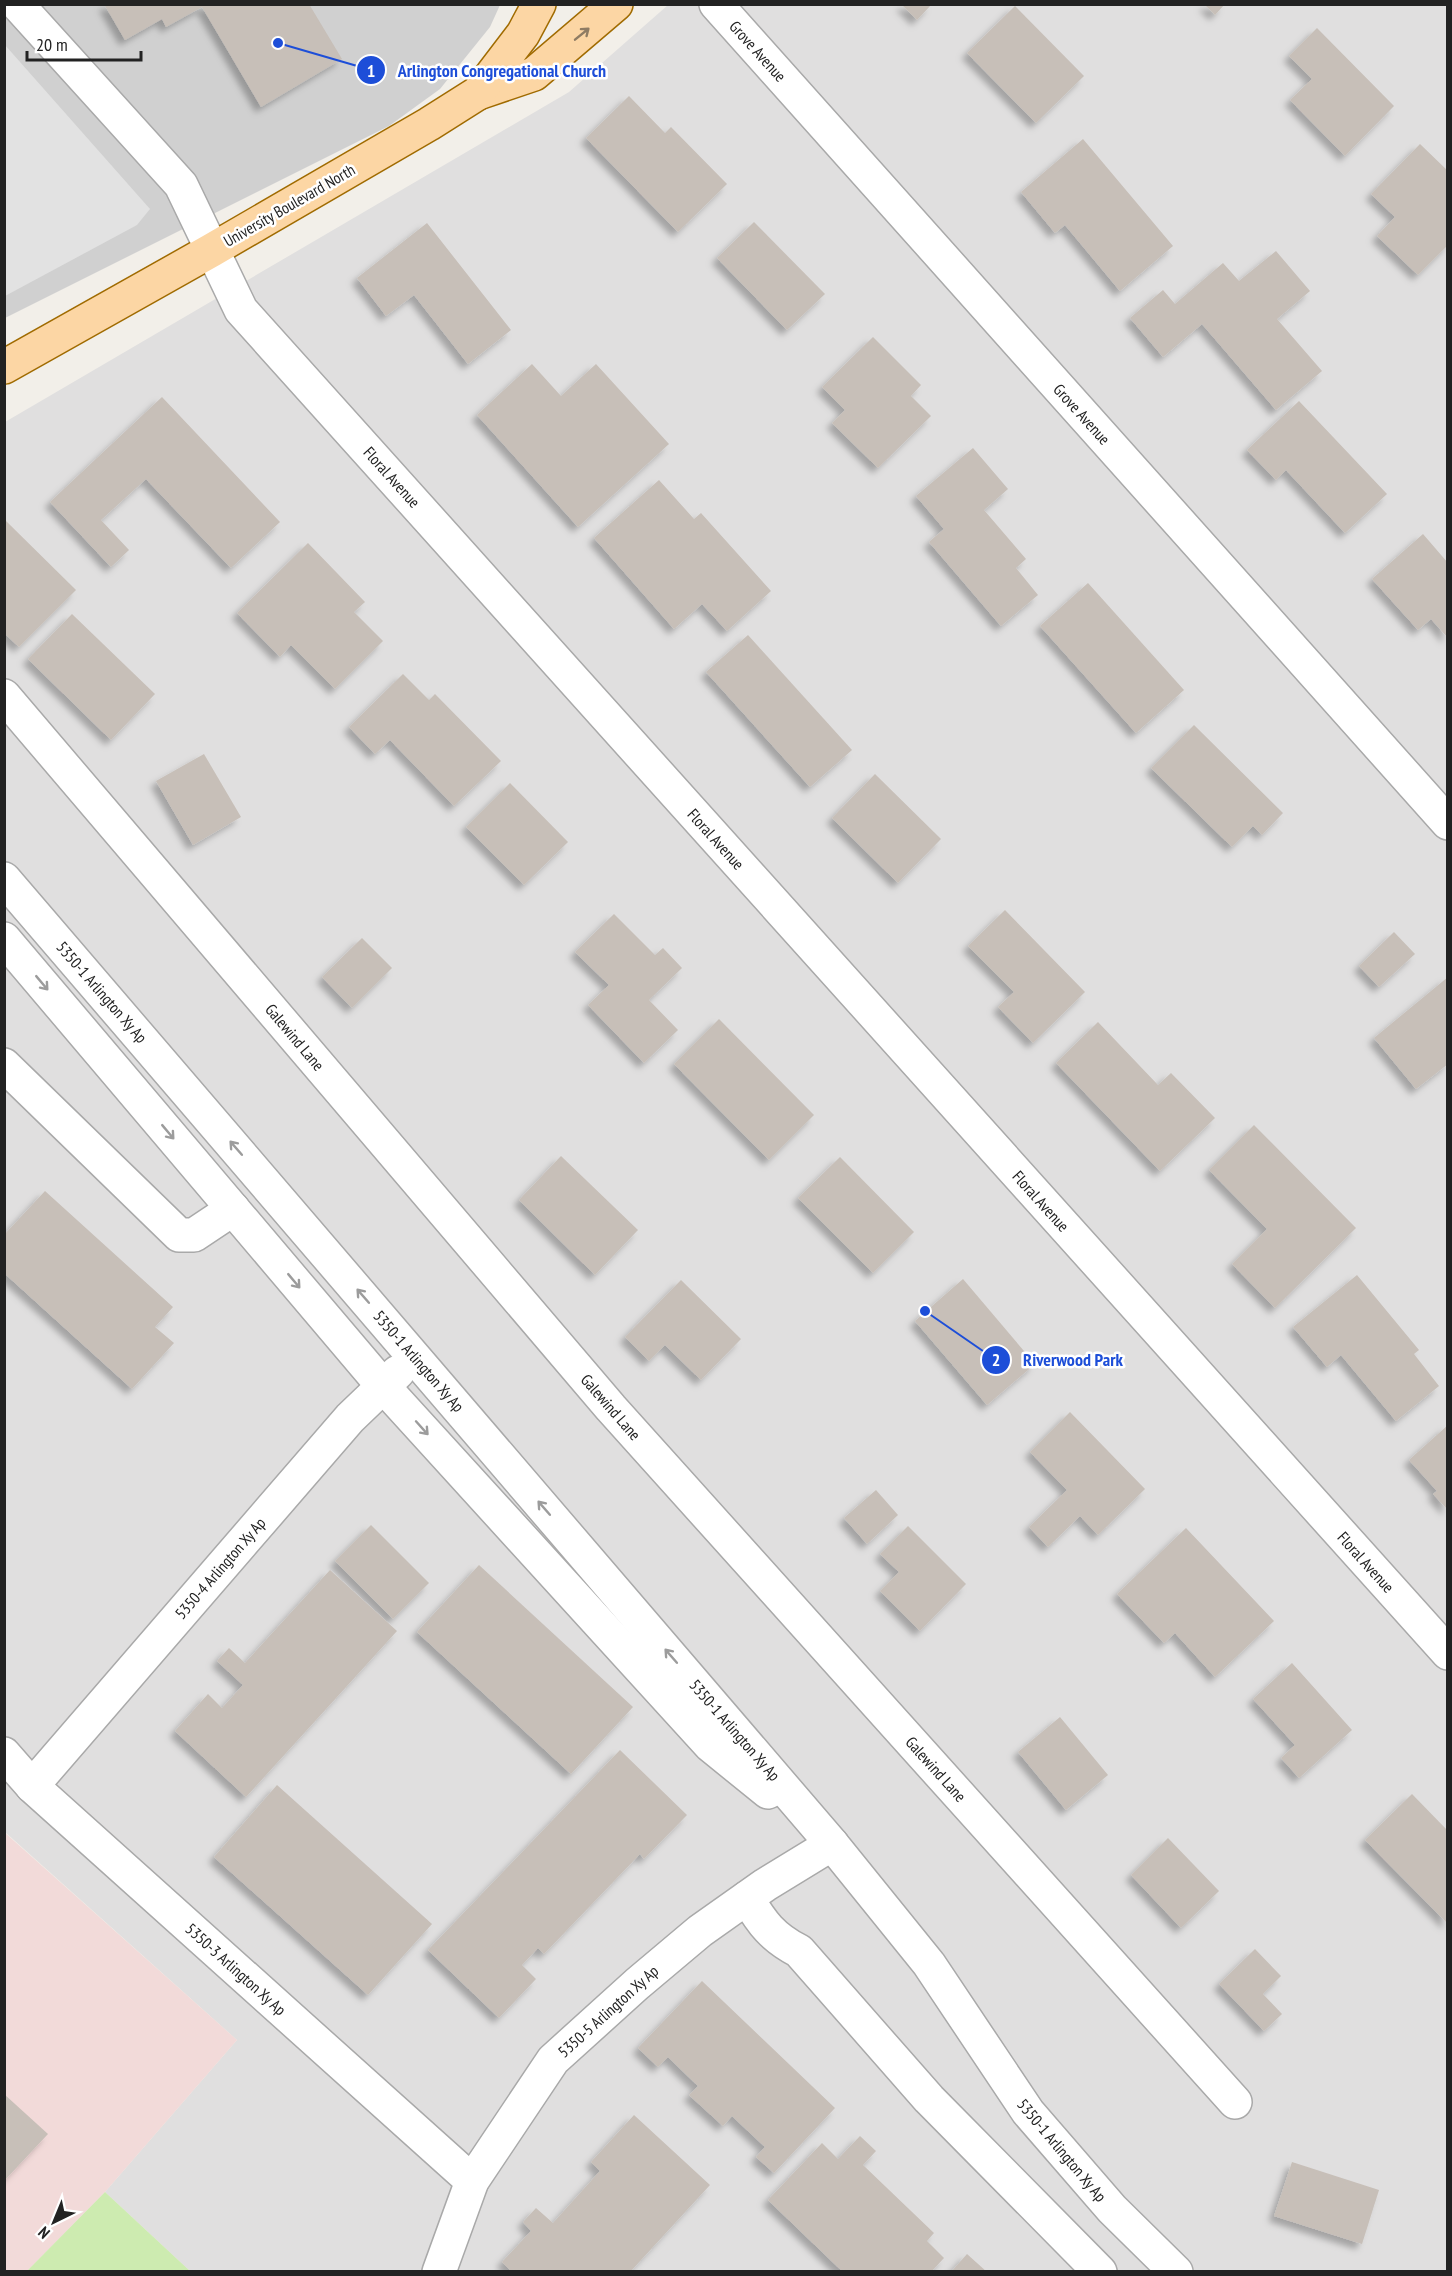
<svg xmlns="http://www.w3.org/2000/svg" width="1452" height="2276" font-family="'PT Sans Narrow',sans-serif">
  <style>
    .residential { fill: #e0dfdf }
    .commercial { fill: #f2dad9 }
    .religious { fill: #d0d0d0 }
    .grass { fill: #cdebb0 }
    .parking { fill: #e2e2e2 }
    .building { fill: #c7bfb8; filter: url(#shadow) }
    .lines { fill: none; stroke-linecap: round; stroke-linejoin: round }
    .minor-casing { stroke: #a9a9a9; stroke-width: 36 }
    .major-casing { stroke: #a06b00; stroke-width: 36 }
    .minor { stroke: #fff; stroke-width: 33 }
    .major { stroke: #fcd6a4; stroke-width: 33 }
    .oneway { stroke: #8f7c63 }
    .oneway2 { stroke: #9c9c9c }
    .labels { text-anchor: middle; stroke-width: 5; stroke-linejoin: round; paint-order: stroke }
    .street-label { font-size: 16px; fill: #222; stroke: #fff }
    .leader { fill: none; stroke: #1d4ed8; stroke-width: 2 }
    .callout-dot { fill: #1d4ed8; stroke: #fff; stroke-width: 2 }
    .mark-label { font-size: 18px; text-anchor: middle; font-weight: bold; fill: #fff }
    .callout-label { font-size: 18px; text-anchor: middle; font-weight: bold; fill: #1d4ed8; stroke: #fff; stroke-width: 5; stroke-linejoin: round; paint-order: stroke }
  </style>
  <defs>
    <filter id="shadow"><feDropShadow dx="-5.5" dy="5.5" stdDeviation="3" flood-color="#0004"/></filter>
  </defs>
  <rect width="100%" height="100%" fill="#f2efe9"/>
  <path class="residential" d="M668,5H1447V2271H190L105,2192L237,2040L5,1832V422L569,92Z"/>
  <path class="commercial" d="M4,1832L237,2040L105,2192L27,2271H5Z"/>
  <path class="religious" d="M5,5H500L490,27L440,89L389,126L5,318Z"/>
  <path class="grass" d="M105,2192L190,2271H27Z"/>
  <path class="parking" d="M5,45L150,209L137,225L5,296Z"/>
  <g class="building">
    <path d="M104,4H309L342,59L261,107L202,7L166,27L162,19L125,40Z"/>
    <path d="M901,4H932L917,20Z"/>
    <path d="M1204,4H1225L1215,15Z"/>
    <path d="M1015,6L1084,76L1036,123L967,53Z"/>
    <path d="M1317,28L1394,106L1345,156L1290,100L1312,79L1289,56Z"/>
    <path d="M629,96L665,133L671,127L727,184L678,232L586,138Z"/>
    <path d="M1083,139L1173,246L1120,291L1065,225L1055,233L1021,192Z"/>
    <path d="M1420,144L1448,171V245L1418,275L1377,236L1395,217L1371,194Z"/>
    <path d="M754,222L825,294L787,330L717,258Z"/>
    <path d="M427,223L511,330L468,364L414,295L386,316L357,278Z"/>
    <path d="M1276,251L1310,291L1277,319L1322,371L1276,410L1202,324L1163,357L1130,318L1163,290L1175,304L1223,263L1239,281Z"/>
    <path d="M873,337L921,385L911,396L931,416L878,468L832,423L845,410L822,387Z"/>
    <path d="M532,364L561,396L596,364L669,444L578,527L477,415Z"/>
    <path d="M162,397L280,522L231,568L146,479L101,520L129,550L111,567L50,502Z"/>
    <path d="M1299,401L1387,494L1345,533L1286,470L1276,480L1247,450Z"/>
    <path d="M973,448L1008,489L984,510L1026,559L1016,568L1038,595L1001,626L929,542L944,529L916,496Z"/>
    <path d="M659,480L694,519L701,513L771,591L727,631L702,604L674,629L594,538Z"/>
    <path d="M4,519L76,590L19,647L4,633Z"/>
    <path d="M1423,534L1448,563V638L1431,619L1418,630L1372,579Z"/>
    <path d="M308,543L365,602L354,612L383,641L335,689L291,645L280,657L237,613Z"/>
    <path d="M1088,583L1184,690L1136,733L1040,626Z"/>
    <path d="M72,614L155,694L111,740L28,659Z"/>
    <path d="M748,635L852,750L810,787L706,672Z"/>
    <path d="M403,674L429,700L435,694L501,761L454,806L390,740L375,754L349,727Z"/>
    <path d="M1194,725L1283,813L1262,835L1253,826L1232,847L1151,768Z"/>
    <path d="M204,754L241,817L193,845L156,781Z"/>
    <path d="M875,774L941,839L898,883L832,818Z"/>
    <path d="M510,783L568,842L524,885L466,827Z"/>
    <path d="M1005,910L1085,992L1033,1043L998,1007L1014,992L968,946Z"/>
    <path d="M614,914L655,955L663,948L682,968L649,1000L678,1030L644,1063L588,1005L609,985L575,952Z"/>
    <path d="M1394,932L1415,954L1379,987L1359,966Z"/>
    <path d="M362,938L392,968L352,1008L322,977Z"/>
    <path d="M1448,977V1064L1416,1089L1374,1038Z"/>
    <path d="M719,1019L814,1115L769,1160L674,1064Z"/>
    <path d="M1098,1022L1158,1085L1171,1073L1215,1118L1160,1171L1056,1063Z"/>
    <path d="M1254,1125L1356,1228L1275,1308L1232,1264L1267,1229L1209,1170Z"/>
    <path d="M561,1156L638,1230L595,1275L519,1200Z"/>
    <path d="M840,1157L914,1232L873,1273L798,1198Z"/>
    <path d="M45,1191L173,1307L155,1327L174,1343L132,1389L4,1273V1235Z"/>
    <path d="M1357,1275L1419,1350L1414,1354L1439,1386L1396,1421L1341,1355L1327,1367L1293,1327Z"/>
    <path d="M963,1279L1035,1364L987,1405L915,1321Z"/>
    <path d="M681,1280L741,1339L701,1380L665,1345L649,1361L625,1337Z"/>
    <path d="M1070,1412L1145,1489L1098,1535L1080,1516L1048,1547L1029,1527L1067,1490L1030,1452Z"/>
    <path d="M1448,1425V1510L1433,1494L1437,1491L1409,1460Z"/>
    <path d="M876,1490L898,1515L867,1544L844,1518Z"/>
    <path d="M371,1525L429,1583L393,1619L335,1561Z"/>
    <path d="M908,1526L966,1584L920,1631L880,1591L899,1572L880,1554Z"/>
    <path d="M1186,1528L1274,1621L1215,1677L1175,1633L1164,1643L1117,1594Z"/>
    <path d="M479,1565L633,1707L571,1774L417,1632Z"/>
    <path d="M330,1570L397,1631L246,1797L175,1731L208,1694L222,1708L243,1685L217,1661L229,1648L245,1663Z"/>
    <path d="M1292,1663L1352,1730L1299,1778L1281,1758L1295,1745L1253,1699Z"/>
    <path d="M1060,1717L1108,1775L1066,1810L1018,1752Z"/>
    <path d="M620,1750L687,1815L644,1859L640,1854L544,1954L538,1948L522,1965L536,1979L499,2018L428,1950Z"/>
    <path d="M277,1785L432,1924L368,1995L214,1857Z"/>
    <path d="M1412,1794L1448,1831V1924L1365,1840Z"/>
    <path d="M1168,1838L1219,1891L1181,1928L1131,1875Z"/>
    <path d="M1255,1949L1281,1976L1263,1994L1282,2014L1264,2031L1219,1984Z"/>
    <path d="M702,1981L835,2108L774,2173L756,2157L765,2147L732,2116L723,2126L689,2095L698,2086L668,2057L658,2067L638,2048Z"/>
    <path d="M4,2094L48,2134L4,2181Z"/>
    <path d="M634,2115L710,2185L630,2272H512L502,2262L531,2231L523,2222L536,2208L553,2223L600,2171L591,2162Z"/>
    <path d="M860,2136L876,2151L863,2165L934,2233L927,2241L944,2258L931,2272H843L768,2200L822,2143L838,2159Z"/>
    <path d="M1292,2162L1379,2190L1362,2244L1274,2216Z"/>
    <path d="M967,2254L987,2272H951Z"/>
  </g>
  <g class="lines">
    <defs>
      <g id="minor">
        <path d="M17,4L181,185L241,310L1448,1653"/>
        <path d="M716,4L1448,823"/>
        <path d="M4,696L611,1408L1235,2102"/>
        <path d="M4,879L832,1844L929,1964L1028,2112L1112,2209L1176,2272"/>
        <path d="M4,939L383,1386L710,1745L768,1792"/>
        <path d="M4,1065L179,1235H194L233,1209"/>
        <path d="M4,1754L32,1786L472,2181"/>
        <path d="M32,1786L350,1418L398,1372"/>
        <path d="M747,1898C762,1923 772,1937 799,1951L929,2099L1100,2272"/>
        <path d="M439,2272L472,2181L553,2060L637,1984L700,1931L765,1885L832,1844"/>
      </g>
      <g id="major">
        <path d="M478,93L534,74L616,4"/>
        <path d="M4,367L212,250L429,124L478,93L523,34L539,4"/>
      </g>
    </defs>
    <use href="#minor" class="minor-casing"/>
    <use href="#major" class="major-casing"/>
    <use href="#minor" class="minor"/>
    <use href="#major" class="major"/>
  </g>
  <defs><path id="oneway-shaft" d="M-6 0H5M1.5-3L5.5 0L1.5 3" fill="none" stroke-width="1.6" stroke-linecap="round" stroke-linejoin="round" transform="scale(1.5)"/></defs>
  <use class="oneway" href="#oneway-shaft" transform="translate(582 34) rotate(-39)"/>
  <g class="oneway2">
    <use href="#oneway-shaft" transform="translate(42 983) rotate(50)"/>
    <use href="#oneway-shaft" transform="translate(168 1132) rotate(50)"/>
    <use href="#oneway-shaft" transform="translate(236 1148) rotate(-131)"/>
    <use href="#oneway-shaft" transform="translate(294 1281) rotate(50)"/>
    <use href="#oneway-shaft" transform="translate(363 1296) rotate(-131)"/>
    <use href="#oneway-shaft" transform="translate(422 1428) rotate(48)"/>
    <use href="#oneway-shaft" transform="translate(544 1508) rotate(-131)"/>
    <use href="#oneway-shaft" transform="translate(671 1656) rotate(-131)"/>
  </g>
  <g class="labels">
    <g class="street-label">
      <text transform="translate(758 51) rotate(48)" y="6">Grove Avenue</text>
      <text transform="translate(289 205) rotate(-30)" y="6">University Boulevard North</text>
      <text transform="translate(1082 414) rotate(48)" y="6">Grove Avenue</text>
      <text transform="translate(392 477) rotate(48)" y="6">Floral Avenue</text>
      <text transform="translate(716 839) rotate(48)" y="6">Floral Avenue</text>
      <text transform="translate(102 992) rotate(49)" y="6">5350-1 Arlington Xy Ap</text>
      <text transform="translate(295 1037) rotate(50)" y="6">Galewind Lane</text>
      <text transform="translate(1041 1201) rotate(48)" y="6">Floral Avenue</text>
      <text transform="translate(419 1361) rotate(49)" y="6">5350-1 Arlington Xy Ap</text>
      <text transform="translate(611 1407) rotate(49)" y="6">Galewind Lane</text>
      <text transform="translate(1366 1562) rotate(48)" y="6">Floral Avenue</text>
      <text transform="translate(220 1568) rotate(-49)" y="6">5350-4 Arlington Xy Ap</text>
      <text transform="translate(735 1730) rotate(49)" y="6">5350-1 Arlington Xy Ap</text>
      <text transform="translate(936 1769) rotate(48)" y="6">Galewind Lane</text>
      <text transform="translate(236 1969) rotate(42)" y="6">5350-3 Arlington Xy Ap</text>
      <text transform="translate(608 2011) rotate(-42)" y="6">5350-5 Arlington Xy Ap</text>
      <text transform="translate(1062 2150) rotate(50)" y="6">5350-1 Arlington Xy Ap</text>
    </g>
  </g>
  <path class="leader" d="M278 43L371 70M925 1311L996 1360"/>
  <g class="callout-dot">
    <circle cx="278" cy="43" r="6"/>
    <circle cx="925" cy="1311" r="6"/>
    <circle cx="371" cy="70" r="15"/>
    <circle cx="996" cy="1360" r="15"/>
  </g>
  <g class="mark-label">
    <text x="371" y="77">1</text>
    <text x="996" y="1366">2</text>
  </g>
  <g class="callout-label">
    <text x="502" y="77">Arlington Congregational Church</text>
    <text x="1073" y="1366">Riverwood Park</text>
  </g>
  <rect width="1452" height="2276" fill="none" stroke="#222222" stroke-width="12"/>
  <g transform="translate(54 2222) rotate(223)" stroke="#ffffff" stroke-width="4.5" paint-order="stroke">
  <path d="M0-4.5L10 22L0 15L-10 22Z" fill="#222222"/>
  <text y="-9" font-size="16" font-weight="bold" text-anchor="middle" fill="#222222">N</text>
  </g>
  <path d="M27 51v9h114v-9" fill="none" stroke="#222222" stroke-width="3"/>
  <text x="36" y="51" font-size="18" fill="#222222" stroke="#ffffff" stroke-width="4.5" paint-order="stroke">20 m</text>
</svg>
